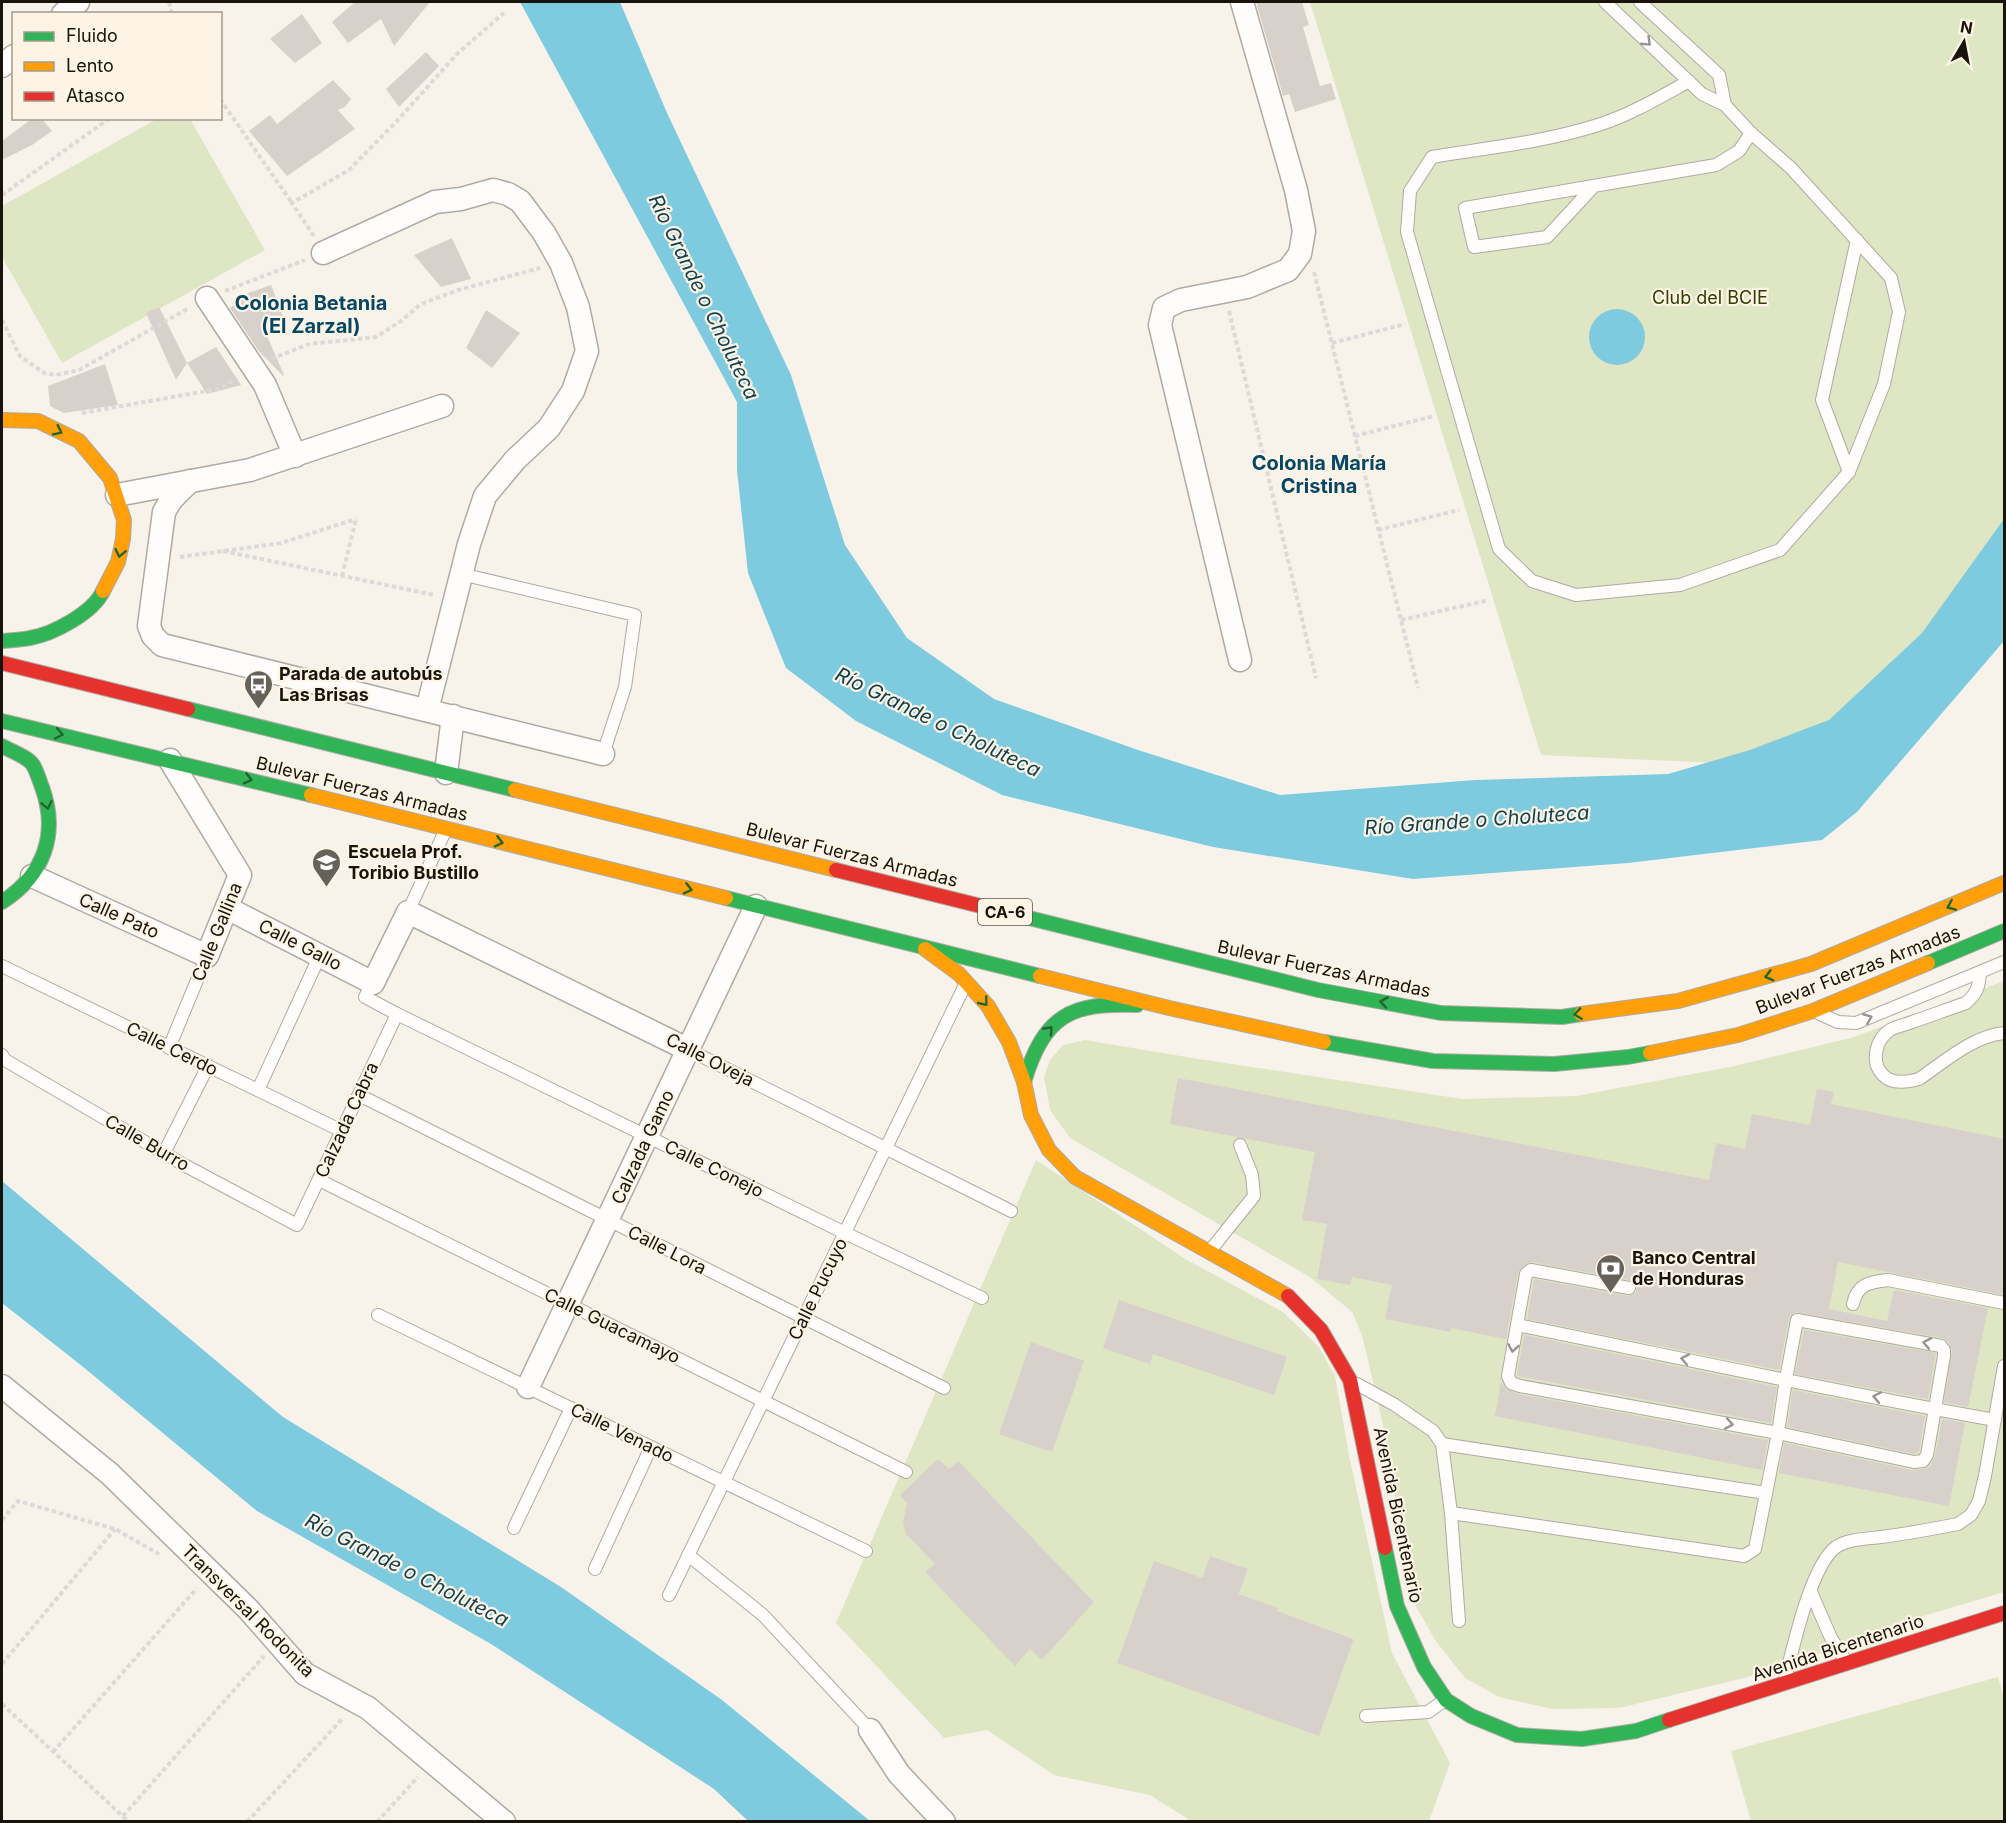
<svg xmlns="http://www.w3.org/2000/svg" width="2006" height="1823" font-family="Inter,sans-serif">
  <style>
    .green { fill: #dee6c4; fill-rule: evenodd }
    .water { fill: #7ecbe0 }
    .building { fill: #d8d1cb }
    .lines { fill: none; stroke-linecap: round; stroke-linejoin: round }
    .lane-casing { stroke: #afaaa3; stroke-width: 14 }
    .street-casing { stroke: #afaaa3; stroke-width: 25 }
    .fast-casing { stroke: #afaaa3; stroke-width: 16 }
    .slow-casing { stroke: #afaaa3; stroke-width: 16 }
    .jam-casing { stroke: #afaaa3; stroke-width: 16 }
    .path { stroke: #dcdad8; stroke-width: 4; stroke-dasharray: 4.5 3; stroke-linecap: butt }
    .lane { stroke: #fefdfc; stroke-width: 12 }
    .street { stroke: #fefdfc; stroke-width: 22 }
    .fast { stroke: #30b455; stroke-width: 14 }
    .slow { stroke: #ff9f0a; stroke-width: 14 }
    .jam { stroke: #e5322d; stroke-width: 14 }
    .oneway { stroke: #979490 }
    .oneway2 { stroke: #246430 }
    .labels { text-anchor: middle; stroke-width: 4.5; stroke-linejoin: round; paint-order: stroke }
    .shield { fill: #fdf4e5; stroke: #5d574c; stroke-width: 1.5 }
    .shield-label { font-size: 16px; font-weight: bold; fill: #19140b }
    .park-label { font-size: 18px; fill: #2f3d00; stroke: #fdf4e5 }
    .poi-label { font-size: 18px; font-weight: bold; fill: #19140b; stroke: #fdf4e5; text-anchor: start }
    .street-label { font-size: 18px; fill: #19140b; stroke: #fdf4e5 }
    .water-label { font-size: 20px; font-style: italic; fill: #104150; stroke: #fdf4e5 }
    .neighbourhood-label { font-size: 20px; font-weight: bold; fill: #054767; stroke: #fdf4e5 }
  </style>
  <rect width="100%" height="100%" fill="#f7f3eb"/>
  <g class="green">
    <path d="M1310,2H2004V555L1934,653L1759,765L1541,755Z"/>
    <path d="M157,119H190L265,250L62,363L2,257V206Z"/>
    <path d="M2004,981V1592L1910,1620L1862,1640L1744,1678L1619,1708L1552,1709L1499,1697L1465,1678L1435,1640L1412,1599L1382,1420L1362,1335L1352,1312L1310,1277L1070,1138L1050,1110L1044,1077L1050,1060L1063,1045L1085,1040L1192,1058L1463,1099L1576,1096L1730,1067L1851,1038Z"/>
    <path d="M1036,1160L1187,1260L1283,1312L1319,1347L1335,1376L1349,1455L1392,1653L1450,1763L1429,1821H1191L1150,1795L1054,1775L987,1730L944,1738L836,1623ZM1210,1556L1248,1569L1239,1594L1277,1608L1270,1628L1305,1621L1354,1639L1319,1735L1202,1578Z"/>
    <path d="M1998,1677L2004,1698V1821H1751L1731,1751Z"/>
  </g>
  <g class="water">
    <path d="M520,2H620L667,113L791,375L845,545L907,638L994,699L1138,750L1280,795L1475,780L1668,774L1750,750L1829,720L1922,633L2004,519V641L1857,812L1822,840L1628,863L1413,879L1213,847L1002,795L856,721L786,668L748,573L737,470V402Z"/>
    <circle cx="1617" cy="337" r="28"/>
    <path d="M2,1181L283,1417L561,1587L722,1700L870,1821H748L714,1789L491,1644L257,1511L82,1366L2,1303Z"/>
  </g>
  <g class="building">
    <path d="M355,2H430L394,46L381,19L348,43L332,22Z"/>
    <path d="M1256,2H1302L1309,25L1303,27L1320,86L1331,83L1336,99L1295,112L1289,94L1283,96Z"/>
    <path d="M302,14L322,43L295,63L270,39Z"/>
    <path d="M426,52L439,66L399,107L386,89Z"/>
    <path d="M333,80L351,99L345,107L338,110L355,129L287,176L249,131L270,115L277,124Z"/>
    <path d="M33,118H41L52,131L32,145L2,160V141Z"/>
    <path d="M452,238L471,279L441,287L414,255Z"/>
    <path d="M271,285L283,316L262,324L284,375L283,376L258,350L230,308L248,293Z"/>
    <path d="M159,307L187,363L176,380L146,313Z"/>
    <path d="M486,310L520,333L492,368L466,348Z"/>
    <path d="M216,347L241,385L207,394L187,363Z"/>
    <path d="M105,364L118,405L64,413L50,406L48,386Z"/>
    <path d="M1178,1078L1709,1180L1716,1143L1745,1149L1752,1114L1810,1125L1817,1089L1834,1092L1831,1104L2004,1139V1295L1838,1262L1829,1309L1887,1321L1894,1290L1988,1308L1968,1407L1944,1402L1952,1350L1948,1341L1942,1338L1795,1312L1789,1318L1779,1370L1527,1319L1534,1279L1628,1296L1635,1294L1637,1289L1635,1282L1630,1280L1532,1262L1526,1264L1518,1273L1506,1339L1451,1328V1332L1385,1319L1392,1285L1352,1277L1350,1285L1317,1279L1327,1224L1302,1220L1315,1152L1170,1124Z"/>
    <path d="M1119,1300L1287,1357L1274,1395L1153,1354L1150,1364L1103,1348Z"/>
    <path d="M1804,1330L1936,1353L1928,1399L1795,1374Z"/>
    <path d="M1524,1335L1777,1387L1771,1423L1517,1376Z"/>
    <path d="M1031,1342L1084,1361L1052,1452L999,1434Z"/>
    <path d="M1501,1382L1506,1389L1518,1394L1768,1440L1762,1470L1495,1416Z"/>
    <path d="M1793,1390L1925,1416L1919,1452L1914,1454L1787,1427Z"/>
    <path d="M1942,1419L1965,1423L1949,1506L1779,1473L1784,1443L1912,1470L1924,1469L1930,1466L1935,1457Z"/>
    <path d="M938,1459L949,1469L958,1461L1094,1602L1042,1660L1030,1649L1015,1666L925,1572L935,1564L906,1534L903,1523L907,1503L900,1495Z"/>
    <path d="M1210,1556L1248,1569L1239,1594L1278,1608L1277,1611L1354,1639L1319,1736L1117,1663L1154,1561L1202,1578Z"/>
  </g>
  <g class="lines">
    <defs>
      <g id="lane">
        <path d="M1605,2L1702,94L1725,105L1751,133L1791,168L1891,278L1899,312L1884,384L1849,472L1780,550L1680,585L1576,595L1532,581L1499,549L1407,232L1410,191L1432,157C1487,148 1545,142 1598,125C1630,115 1660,97 1689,81"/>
        <path d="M1640,2L1719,75L1725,105"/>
        <path d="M1594,186L1547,237L1474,247L1465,208L1716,165L1739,151L1751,133"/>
        <path d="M1849,472L1822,400L1857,240"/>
        <path d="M461,574L635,615L625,687L603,754"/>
        <path d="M408,912L446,829"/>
        <path d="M2,966L342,1131"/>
        <path d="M1980,973C1979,987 1977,993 1966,1003C1948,1009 1930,1016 1912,1022C1905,1025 1896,1026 1890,1030C1876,1039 1870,1062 1883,1075C1892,1085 1908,1082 1919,1079C1944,1062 1973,1036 2004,1033"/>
        <path d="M373,983L365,997L397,1014L845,1233L982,1298"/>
        <path d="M1820,1014L1838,1022L1856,1023L2004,962"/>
        <path d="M169,1048L207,956"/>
        <path d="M689,1050L1011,1211"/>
        <path d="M2,1055L5,1060L186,1166L297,1225L397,1014"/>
        <path d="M258,1090L320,955"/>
        <path d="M359,1095L944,1388"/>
        <path d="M164,1153L208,1066"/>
        <path d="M319,1180L906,1472"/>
        <path d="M1209,1252L1254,1196L1252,1175L1240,1145"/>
        <path d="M1853,1304C1857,1284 1870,1282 1888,1280L2004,1303"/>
        <path d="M378,1315L866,1551"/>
        <path d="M1517,1325L1526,1274L1531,1270L1629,1288"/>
        <path d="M1357,1384L1395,1405L1433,1431L1442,1444L1451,1513L1459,1621"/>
        <path d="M1442,1444L1766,1493"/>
        <path d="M1451,1513L1744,1556L1755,1549L1778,1433L1786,1379L1797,1320L1941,1346L1944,1350V1356L1927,1455L1923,1461L1914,1462L1778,1433L1520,1386L1511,1383L1508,1376L1517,1325C1676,1357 1835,1392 1995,1420"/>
        <path d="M514,1528L571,1408"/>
        <path d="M688,1555L763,1615L870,1730"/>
        <path d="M595,1569L651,1447"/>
        <path d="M1811,1592L1831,1638L1846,1661"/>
        <path d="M669,1595L966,983"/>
        <path d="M1785,1679C1793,1648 1811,1565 1836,1547C1848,1539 1866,1539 1881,1537C1906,1534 1932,1529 1958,1524L1971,1515L1979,1501L1985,1476L2004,1366"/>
        <path d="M1366,1716L1428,1712L1445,1700"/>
      </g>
      <g id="street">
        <path d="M63,14L78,2"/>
        <path d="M2,66L14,56"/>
        <path d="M323,253L435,202L461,199L493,190L508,194L520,201L544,233L561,263L578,307L587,351L573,391L549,428L515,460L485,496L469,544L427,710"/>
        <path d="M207,298L265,385L295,456"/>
        <path d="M190,481L171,500L164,512L149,626L153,636L162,645L603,754"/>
        <path d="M117,495L250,470L442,406"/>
        <path d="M1240,660L1160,325L1164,308L1181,300L1247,287L1288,270L1300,254L1304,231L1296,190L1242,2"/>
        <path d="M446,773L453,716"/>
        <path d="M32,876L207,956L240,875L170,760"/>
        <path d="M227,908L373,983L408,912L689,1050"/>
        <path d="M2,1386L110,1474L248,1609L305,1674L368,1708L504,1822"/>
        <path d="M528,1387L756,906"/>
        <path d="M870,1730L899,1774L944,1822"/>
      </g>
      <g id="fast">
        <path d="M2,641C11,640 21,640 30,638C53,634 93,613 103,591"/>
        <path d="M188,709L515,790"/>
        <path d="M2,721L311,795"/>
        <path d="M2,746C11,751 28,757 33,765C37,771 39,780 42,787C59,834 44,875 2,902"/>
        <path d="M726,898L1040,976"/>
        <path d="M1021,916L1318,990L1441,1013L1562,1017L1581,1014"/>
        <path d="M1928,963L2004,931"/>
        <path d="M1324,1042L1433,1061L1554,1064L1628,1057L1650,1053"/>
        <path d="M1024,1082C1044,1016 1070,1002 1137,1005"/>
        <path d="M1385,1548L1397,1606L1424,1667L1446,1700L1471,1716L1517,1735L1582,1739L1636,1731L1669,1720"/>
      </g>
      <g id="slow">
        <path d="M2,420L38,421L79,441L110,478L124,520L123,539L118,562L103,591"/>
        <path d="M515,790L836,870"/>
        <path d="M311,795L726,898"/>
        <path d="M925,949L959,974L988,1006L1009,1042L1024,1082L1031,1115L1049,1150L1075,1177L1288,1296"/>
        <path d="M1040,976L1169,1008L1324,1042"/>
        <path d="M1581,1014L1678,1001L1811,964L2004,883"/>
        <path d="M1650,1053L1738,1035L1813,1011L1928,963"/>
      </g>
      <g id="jam">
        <path d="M2,663L188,709"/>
        <path d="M836,870L1021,916"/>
        <path d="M1288,1296L1321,1330L1350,1380L1385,1548"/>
        <path d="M1669,1720L2004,1613"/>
      </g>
    </defs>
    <use href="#lane" class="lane-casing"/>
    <use href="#street" class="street-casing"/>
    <use href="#fast" class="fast-casing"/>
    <use href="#slow" class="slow-casing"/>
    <use href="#jam" class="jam-casing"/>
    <g class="path">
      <path d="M169,2L172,14"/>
      <path d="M220,99L292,203"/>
      <path d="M2,195L110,118"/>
      <path d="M314,236L292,203L349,170L396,122L458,53L504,13"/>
      <path d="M1314,272L1418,688"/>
      <path d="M225,291L305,260"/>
      <path d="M1229,311L1316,678"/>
      <path d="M2,320L20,356L44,373L56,375L79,370L189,308"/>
      <path d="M1332,343L1405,324"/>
      <path d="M271,359L309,344L376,337L401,321L421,304L458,290L540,268"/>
      <path d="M82,413L218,389L235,379"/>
      <path d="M1355,436L1434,416"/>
      <path d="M1378,530L1459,510"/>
      <path d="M223,551L434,595"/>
      <path d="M180,557L281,543L356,519"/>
      <path d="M342,576L356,519"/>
      <path d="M1401,620L1489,600"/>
      <path d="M2,1520L18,1501L115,1529L159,1554"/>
      <path d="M2,1664L115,1529"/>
      <path d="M2,1704L129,1822"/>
      <path d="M53,1752L197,1588"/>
      <path d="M123,1816L264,1656"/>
      <path d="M247,1822L343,1718"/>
      <path d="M377,1822L418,1777"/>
    </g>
    <use href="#lane" class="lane"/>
    <use href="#street" class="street"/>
    <use href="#fast" class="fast"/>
    <use href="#slow" class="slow"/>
    <use href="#jam" class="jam"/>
  </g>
  <defs><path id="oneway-chevron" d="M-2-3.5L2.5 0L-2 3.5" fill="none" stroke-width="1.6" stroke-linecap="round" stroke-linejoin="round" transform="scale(1.5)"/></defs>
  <g class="oneway">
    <use href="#oneway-chevron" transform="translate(1647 42) rotate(44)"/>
    <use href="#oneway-chevron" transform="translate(1868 1018) rotate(-22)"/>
    <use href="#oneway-chevron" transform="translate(1927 1343) rotate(-169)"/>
    <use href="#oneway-chevron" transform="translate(1513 1348) rotate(100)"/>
    <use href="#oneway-chevron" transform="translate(1685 1359) rotate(-169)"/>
    <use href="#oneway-chevron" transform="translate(1877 1397) rotate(-169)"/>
    <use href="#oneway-chevron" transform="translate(1729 1424) rotate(10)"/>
  </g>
  <g class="oneway2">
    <use href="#oneway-chevron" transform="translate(58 431) rotate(26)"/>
    <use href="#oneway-chevron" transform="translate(120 553) rotate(102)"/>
    <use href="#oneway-chevron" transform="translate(59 734) rotate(12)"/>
    <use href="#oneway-chevron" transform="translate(248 779) rotate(14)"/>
    <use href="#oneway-chevron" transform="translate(47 805) rotate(78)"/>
    <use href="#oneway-chevron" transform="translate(499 842) rotate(14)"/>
    <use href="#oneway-chevron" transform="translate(688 889) rotate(14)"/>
    <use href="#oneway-chevron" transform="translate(1951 906) rotate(157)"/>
    <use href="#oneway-chevron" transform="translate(1769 976) rotate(165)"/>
    <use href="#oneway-chevron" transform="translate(984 1002) rotate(51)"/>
    <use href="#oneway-chevron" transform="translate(1384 1002) rotate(-170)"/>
    <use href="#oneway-chevron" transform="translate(1578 1014) rotate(172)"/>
    <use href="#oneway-chevron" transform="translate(1049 1030) rotate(-48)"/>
  </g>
  <defs>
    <symbol id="bus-pin" viewBox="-11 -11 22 30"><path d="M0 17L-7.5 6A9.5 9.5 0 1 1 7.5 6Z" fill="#676259" stroke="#fdf4e5"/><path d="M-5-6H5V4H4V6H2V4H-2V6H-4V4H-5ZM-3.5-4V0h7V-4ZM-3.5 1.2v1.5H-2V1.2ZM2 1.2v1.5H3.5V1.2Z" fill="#fff"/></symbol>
    <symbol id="school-pin" viewBox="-11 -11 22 30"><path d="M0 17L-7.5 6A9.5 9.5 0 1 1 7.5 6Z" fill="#676259" stroke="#fdf4e5"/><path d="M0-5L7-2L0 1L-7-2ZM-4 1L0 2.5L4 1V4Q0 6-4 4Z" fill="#fff"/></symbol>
    <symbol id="bank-pin" viewBox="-11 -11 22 30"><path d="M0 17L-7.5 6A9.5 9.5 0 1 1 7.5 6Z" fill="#676259" stroke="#fdf4e5"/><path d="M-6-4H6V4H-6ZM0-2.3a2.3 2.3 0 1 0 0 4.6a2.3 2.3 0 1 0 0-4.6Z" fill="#fff"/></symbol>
  </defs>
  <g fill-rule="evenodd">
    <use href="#bus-pin" x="242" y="668" width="33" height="45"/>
    <use href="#school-pin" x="310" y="846" width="33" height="45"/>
    <use href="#bank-pin" x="1594" y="1252" width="33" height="45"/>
  </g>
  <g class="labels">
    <rect class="shield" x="978" y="899" width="54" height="26" rx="4.5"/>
    <g class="shield-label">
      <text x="1005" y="918">CA-6</text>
    </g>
    <g class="park-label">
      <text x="1710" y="304">Club del BCIE</text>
    </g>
    <g class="poi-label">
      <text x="279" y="680">Parada de autobús<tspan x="279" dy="21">Las Brisas</tspan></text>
      <text x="348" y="858">Escuela Prof.<tspan x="348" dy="21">Toribio Bustillo</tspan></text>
      <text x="1632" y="1264">Banco Central<tspan x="1632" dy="21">de Honduras</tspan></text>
    </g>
    <g class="street-label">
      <text transform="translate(362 789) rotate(14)" y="6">Bulevar Fuerzas Armadas</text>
      <text transform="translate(852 855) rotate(14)" y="6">Bulevar Fuerzas Armadas</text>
      <text transform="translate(119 916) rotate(24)" y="6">Calle Pato</text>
      <text transform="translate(217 932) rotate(-68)" y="6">Calle Gallina</text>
      <text transform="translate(300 945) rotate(27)" y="6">Calle Gallo</text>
      <text transform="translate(1324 969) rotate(12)" y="6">Bulevar Fuerzas Armadas</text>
      <text transform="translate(1858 970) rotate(-21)" y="6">Bulevar Fuerzas Armadas</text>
      <text transform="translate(172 1049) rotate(26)" y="6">Calle Cerdo</text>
      <text transform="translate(710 1060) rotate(27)" y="6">Calle Oveja</text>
      <text transform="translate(347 1120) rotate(-65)" y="6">Calzada Cabra</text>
      <text transform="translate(147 1143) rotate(30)" y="6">Calle Burro</text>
      <text transform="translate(643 1147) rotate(-65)" y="6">Calzada Gamo</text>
      <text transform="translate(714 1169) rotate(26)" y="6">Calle Conejo</text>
      <text transform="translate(667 1250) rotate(27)" y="6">Calle Lora</text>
      <text transform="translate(818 1289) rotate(-64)" y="6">Calle Pucuyo</text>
      <text transform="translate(612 1326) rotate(26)" y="6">Calle Guacamayo</text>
      <text transform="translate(622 1433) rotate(26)" y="6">Calle Venado</text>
      <text transform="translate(1398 1515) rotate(78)" y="6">Avenida Bicentenario</text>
      <text transform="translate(248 1611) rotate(45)" y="6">Transversal Rodonita</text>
      <text transform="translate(1838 1648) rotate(-18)" y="6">Avenida Bicentenario</text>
    </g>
    <g class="water-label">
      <text transform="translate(704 297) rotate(64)" y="7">Río Grande o Choluteca</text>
      <text transform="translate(938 722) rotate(26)" y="7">Río Grande o Choluteca</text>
      <text transform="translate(1477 820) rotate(-4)" y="7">Río Grande o Choluteca</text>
      <text transform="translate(407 1570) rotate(27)" y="7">Río Grande o Choluteca</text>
    </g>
    <g class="neighbourhood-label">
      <text x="311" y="310">Colonia Betania<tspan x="311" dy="23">(El Zarzal)</tspan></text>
      <text x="1319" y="470">Colonia María<tspan x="1319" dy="23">Cristina</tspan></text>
    </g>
  </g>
  <rect width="2006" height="1823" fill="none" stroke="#19140b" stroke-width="6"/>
  <rect x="12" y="12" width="210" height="108" fill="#fdf4e5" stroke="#a29a8e" stroke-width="1.5"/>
  <rect x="24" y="32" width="30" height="9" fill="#30b455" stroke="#a29a8e" stroke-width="1.5"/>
  <text x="66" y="42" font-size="18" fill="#19140b">Fluido</text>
  <rect x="24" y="62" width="30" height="9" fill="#ff9f0a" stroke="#a29a8e" stroke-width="1.5"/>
  <text x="66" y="72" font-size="18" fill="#19140b">Lento</text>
  <rect x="24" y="92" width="30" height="9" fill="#e5322d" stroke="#a29a8e" stroke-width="1.5"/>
  <text x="66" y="102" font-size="18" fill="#19140b">Atasco</text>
  <g transform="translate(1964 42) rotate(10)" stroke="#fdf4e5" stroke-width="4.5" paint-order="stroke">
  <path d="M0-4.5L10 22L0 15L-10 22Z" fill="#19140b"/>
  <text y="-9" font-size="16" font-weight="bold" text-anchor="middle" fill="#19140b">N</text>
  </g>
</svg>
